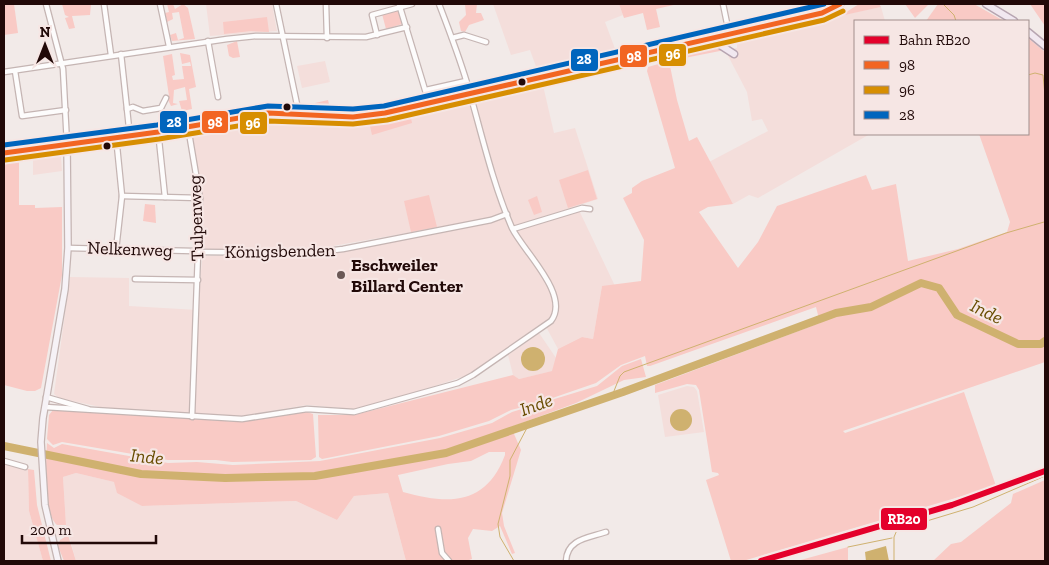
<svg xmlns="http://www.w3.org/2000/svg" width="1049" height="565" font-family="'Zilla Slab',serif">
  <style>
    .built { fill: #f4dedb }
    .green { fill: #f9cac5; fill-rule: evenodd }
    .water { fill: #cfb16f }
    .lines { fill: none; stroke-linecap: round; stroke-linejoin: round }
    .stream { stroke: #cfb16f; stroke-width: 1 }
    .river { stroke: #cfb16f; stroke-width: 8 }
    .street-casing { stroke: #c5b5b3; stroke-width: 7 }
    .secondary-casing { stroke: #c5b5b3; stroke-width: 8 }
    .primary-casing { stroke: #b7a5b1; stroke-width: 9 }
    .street { stroke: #fdfcfc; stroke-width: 4.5 }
    .secondary { stroke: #f6f2f6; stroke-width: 5.5 }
    .primary { stroke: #f1e8f0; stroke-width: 6 }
    .bus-1-casing { stroke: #f6e6e4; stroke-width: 9 }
    .bus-2-casing { stroke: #f6e6e4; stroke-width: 9 }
    .bus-3-casing { stroke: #f6e6e4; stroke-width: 9 }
    .bus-1 { stroke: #f26522; stroke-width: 5 }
    .bus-2 { stroke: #d78e01; stroke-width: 5 }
    .bus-3 { stroke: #0065bd; stroke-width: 5 }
    .rail-1-casing { stroke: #f6e6e4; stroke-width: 10 }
    .rail-1 { stroke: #e4002b; stroke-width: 6 }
    .bus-dot { fill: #210908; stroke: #f6e6e4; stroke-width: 2 }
    .poi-dot { fill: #6a5856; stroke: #f6e6e4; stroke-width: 2 }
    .labels { text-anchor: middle; stroke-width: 4.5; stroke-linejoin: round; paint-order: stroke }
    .street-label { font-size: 18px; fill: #210908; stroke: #f6e6e4 }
    .poi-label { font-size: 18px; font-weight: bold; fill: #210908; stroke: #f6e6e4; text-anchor: start }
    .water-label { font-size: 19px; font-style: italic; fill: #684c00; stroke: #f6e6e4 }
    .line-badge { stroke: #f6e6e4; stroke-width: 2 }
    .badge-label { font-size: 14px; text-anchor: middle; font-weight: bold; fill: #fff }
  </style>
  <rect width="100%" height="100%" fill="#f2eae8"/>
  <g class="built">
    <path d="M206,4H272L277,31L210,36Z"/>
    <path d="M493,4H619L623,15L605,22L617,54L538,72L530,50L511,55Z"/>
    <path d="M881,7L885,21H855V134H870L758,198L749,195L733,204L709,162L768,131L762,119L752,121L747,92L725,50L737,48V41L740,36Z"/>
    <path d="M325,61L330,82L302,88L297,66Z"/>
    <path d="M542,81L554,133L575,128L598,199L577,206L615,286H602L593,339L582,337L558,349L544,323L468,375L377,405L354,409L307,405L241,416L105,408L59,398L54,394L70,277L129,278V306L198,310L202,259L206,256H314L437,234L435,228L310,250L206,249L202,245V195L192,136L195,132L272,117L360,122Z"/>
    <path d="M55,151L61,157L62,171L33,175V154Z"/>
    <path d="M539,333L556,358L553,371L519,379L513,375L508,355Z"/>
    <path d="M687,386L694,387L697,391L704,432L665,437L658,395Z"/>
    <path d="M4,464L28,469L29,511L43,561H4Z"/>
    <path d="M76,473L114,482L142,506L296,501L337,520L354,496L388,493L406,561H76L66,525L63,477Z"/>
  </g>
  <g class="green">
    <path d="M4,4H14L18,33L4,35Z"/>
    <path d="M62,4H91L90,15L72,16L75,28L69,29L65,18L69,17L65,15Z"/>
    <path d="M167,4H173L175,9L183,4L188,8L195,39L172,41L170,35L176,33L178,40L184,38L179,12L172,13L173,19L167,22L165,13L169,12Z"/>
    <path d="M465,4H477L476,13H481L484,20L469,25L465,32L461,31L459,22L466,15Z"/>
    <path d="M619,4H678L656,9L660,27L647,30L643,13L624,18Z"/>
    <path d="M859,4H879L881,7L840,16Z"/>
    <path d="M905,4H929L915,18Z"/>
    <path d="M938,4H974L1004,21H926Z"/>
    <path d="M1030,4H1045V26Z"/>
    <path d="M398,10L402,24L386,29L382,14Z"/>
    <path d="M267,17L269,32L251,31L224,34L223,22Z"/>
    <path d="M1028,38L1045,52V362L843,431L845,433L964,392L996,486L743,561H731L706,480L719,475L718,473L712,472L699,390L696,385L687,384L655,393V385L820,323L816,307L650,366H647L645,356L621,365L596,383L535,404L511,410L489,421L439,436L322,459L319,457L318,415H354L513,375L519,379L552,371L558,349L582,337L593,339L602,286L641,281L644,240L623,198L632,193V188L642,181L675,168L647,71L648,67L662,63L660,54L709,46L725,50L669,61L677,100L689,141L697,137L733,204L708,207L699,212L738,268L758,242L777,206L866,175L872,190L896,184L908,261L958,249L1007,232L1010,222L979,134H1028Z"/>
    <path d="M237,41L240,57L233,58L229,56L227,45Z"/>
    <path d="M180,53L190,55L196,87L189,89L192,109L182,111L179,101L187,100L185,87L174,90L173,103L178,104L171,106L167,98L169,96L163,56L172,54L175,75L172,76L173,80L184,79L182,66H191L190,62L182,64Z"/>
    <path d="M460,85L462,88L432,96L429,94Z"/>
    <path d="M328,100L330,108L335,107L336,111L316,110L315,103Z"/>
    <path d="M410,113L412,123L372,135L369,122Z"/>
    <path d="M16,157L19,160V205H35V208L62,207V275L41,388L35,391H27L4,385V160Z"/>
    <path d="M588,170L597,199L568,208L559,180Z"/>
    <path d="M429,195L437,227L411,232L404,201Z"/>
    <path d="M537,196L542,212L534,215L528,200Z"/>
    <path d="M145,204L155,205L156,223L143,221Z"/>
    <path d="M641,359L646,377L624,380L576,403L511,427L521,450L502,513L504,526L515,553L512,554L500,526L492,531L473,529L468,538L472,559L466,561H406L388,493L354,496L337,520L296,501L142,506L117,493L114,482L76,473L63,477L66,525H57C43,513 46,462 47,443L54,448L62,444L168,463L197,462L233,465L320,461L440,438L492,423L512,412L597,386L622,366ZM489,452H505V455C486,505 450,505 403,492L398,475L448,464L471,461Z"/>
    <path d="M53,410L241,422L307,412L313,414L316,457L311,460L232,462L216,460H168L62,442L53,445L47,439L49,415Z"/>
    <path d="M28,469L34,470L37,505L51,561H43L29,511Z"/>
    <path d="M1045,480V561H933L951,544L961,542L1011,503L1013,494Z"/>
    <path d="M68,535L76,561H64L58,546L60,540Z"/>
    <path d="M848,547V561H797Z"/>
  </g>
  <g class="water">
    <circle cx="533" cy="359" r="12"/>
    <circle cx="681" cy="420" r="11"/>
    <path d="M886,546L889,561H866L865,552Z"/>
  </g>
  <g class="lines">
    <g class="stream">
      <path d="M943,4L954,15L956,21"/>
      <path d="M1028,75L1035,73L1043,75L1045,95"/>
      <path d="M612,396L620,376L624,372L1006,233L1044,222"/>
      <path d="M848,547L892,538"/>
      <path d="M514,561L500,537L498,524L510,476V460L528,426"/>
      <path d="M894,561V537L897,530L973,507L1045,476"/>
    </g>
    <path class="river" d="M4,446L141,474L225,478L315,476L446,453L623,392L836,313L871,307L921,283L939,288L957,315L1018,344H1041L1045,341"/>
    <defs>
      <g id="street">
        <path d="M46,4L63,69L67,144"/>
        <path d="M104,4L111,55"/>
        <path d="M160,4L169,46"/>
        <path d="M276,4L299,114"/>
        <path d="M326,4L327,38"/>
        <path d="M399,4L429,103"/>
        <path d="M723,4L729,33"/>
        <path d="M377,35L372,15L412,4"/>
        <path d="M452,38L464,35L486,42"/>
        <path d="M208,41L218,97"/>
        <path d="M121,54L127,109L133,107L143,111L161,108L166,98"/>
        <path d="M15,71L22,116L66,110"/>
        <path d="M4,72L227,39L256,36L366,37L407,27"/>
        <path d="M426,90L466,81"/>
        <path d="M127,109L129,128"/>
        <path d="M188,127L200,198L192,417"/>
        <path d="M159,140L165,197"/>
        <path d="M122,196L200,198"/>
        <path d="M513,229L582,208L590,209"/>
        <path d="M68,248L193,251"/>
        <path d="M116,250L122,196L117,146"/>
        <path d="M199,252L309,253L343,249L491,220L507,214"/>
        <path d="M135,279L198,280"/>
        <path d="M46,397L88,409"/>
        <path d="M45,407L242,419L307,409L354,412L458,383L473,375L551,321C571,295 523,251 512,228C492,182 481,131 467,83C459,56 449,30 439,4"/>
        <path d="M4,461L25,467"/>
        <path d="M438,529L442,553L449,561"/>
        <path d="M566,561C567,539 588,538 606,532"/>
      </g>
      <path id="secondary" d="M58,561L45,505L41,442L43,418L65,289L68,248L67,144"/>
      <g id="primary">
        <path d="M986,4L1014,21"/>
        <path d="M1028,32L1045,46"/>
        <path d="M703,39L720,45L734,54"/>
        <path d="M4,153L158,132L268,113L353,117L385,113L822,13L840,4"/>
      </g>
    </defs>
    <use href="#street" class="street-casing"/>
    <use href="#secondary" class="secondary-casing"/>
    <use href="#primary" class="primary-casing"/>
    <use href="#street" class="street"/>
    <use href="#secondary" class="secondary"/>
    <use href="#primary" class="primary"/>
    <defs>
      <path id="bus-1" d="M4,153L158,132L268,113L353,117L385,113L822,13L840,4"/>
      <path id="bus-2" d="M5,160L159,139L268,121L353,124L387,120L824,20L843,11"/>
      <path id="bus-3" d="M4,145L157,125L268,106L353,109L384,106L824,4"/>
    </defs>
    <use href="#bus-1" class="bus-1-casing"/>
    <use href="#bus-2" class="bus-2-casing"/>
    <use href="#bus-3" class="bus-3-casing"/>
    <use href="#bus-1" class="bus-1"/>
    <use href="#bus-2" class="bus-2"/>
    <use href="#bus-3" class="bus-3"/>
    <defs>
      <path id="rail-1" d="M761,561L952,505L1045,471"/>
    </defs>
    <use href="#rail-1" class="rail-1-casing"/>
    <use href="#rail-1" class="rail-1"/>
  </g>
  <g class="bus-dot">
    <circle cx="522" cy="82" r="4.5"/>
    <circle cx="287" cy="107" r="4.5"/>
    <circle cx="107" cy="146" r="4.5"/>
  </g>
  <circle class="poi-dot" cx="341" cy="275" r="5"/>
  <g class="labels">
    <g class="street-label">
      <text transform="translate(196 218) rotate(-92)" y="6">Tulpenweg</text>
      <text transform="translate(130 249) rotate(2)" y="6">Nelkenweg</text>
      <text transform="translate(280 251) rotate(-1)" y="6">Königsbenden</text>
    </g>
    <g class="poi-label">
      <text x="351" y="271">Eschweiler<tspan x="351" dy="21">Billard Center</tspan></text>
    </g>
    <g class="water-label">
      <text transform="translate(987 311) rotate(26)" y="7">Inde</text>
      <text transform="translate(536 404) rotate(-20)" y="7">Inde</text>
      <text transform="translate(147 456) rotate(6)" y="7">Inde</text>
    </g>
  </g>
  <g class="line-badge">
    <rect x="658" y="43" width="29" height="24" rx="5" fill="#d78e01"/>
    <rect x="619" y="44" width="29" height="24" rx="5" fill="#f26522"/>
    <rect x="570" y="48" width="29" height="24" rx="5" fill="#0065bd"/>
    <rect x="159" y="110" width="29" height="24" rx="5" fill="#0065bd"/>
    <rect x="201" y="110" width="28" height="24" rx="5" fill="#f26522"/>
    <rect x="239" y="111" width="29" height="24" rx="5" fill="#d78e01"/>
    <rect x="880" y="507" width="48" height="24" rx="5" fill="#e4002b"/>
  </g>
  <g class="badge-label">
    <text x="673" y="59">96</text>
    <text x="634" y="61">98</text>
    <text x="584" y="64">28</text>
    <text x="174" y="127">28</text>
    <text x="215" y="127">98</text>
    <text x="253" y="128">96</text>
    <text x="904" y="524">RB20</text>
  </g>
  <rect width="1049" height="565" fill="none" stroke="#210908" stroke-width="10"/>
  <rect x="854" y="20" width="175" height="115" fill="#f6e6e4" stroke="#a18e8c"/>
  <rect x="864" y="36" width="25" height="8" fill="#e4002b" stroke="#a18e8c"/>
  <text x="899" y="45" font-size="15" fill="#210908">Bahn RB20</text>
  <rect x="864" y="61" width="25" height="8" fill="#f26522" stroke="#a18e8c"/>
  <text x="899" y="70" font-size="15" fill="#210908">98</text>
  <rect x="864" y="86" width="25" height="8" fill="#d78e01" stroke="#a18e8c"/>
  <text x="899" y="95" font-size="15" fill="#210908">96</text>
  <rect x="864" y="111" width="25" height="8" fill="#0065bd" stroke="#a18e8c"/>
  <text x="899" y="120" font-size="15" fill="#210908">28</text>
  <g transform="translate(45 45)" stroke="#f6e6e4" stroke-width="4" paint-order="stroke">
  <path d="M0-4L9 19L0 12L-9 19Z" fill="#210908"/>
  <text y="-8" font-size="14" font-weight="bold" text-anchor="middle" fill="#210908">N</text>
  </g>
  <path d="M22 535v8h134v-8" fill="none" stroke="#210908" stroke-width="2.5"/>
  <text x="30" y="535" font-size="15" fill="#210908" stroke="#f6e6e4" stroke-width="4" paint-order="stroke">200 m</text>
</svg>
